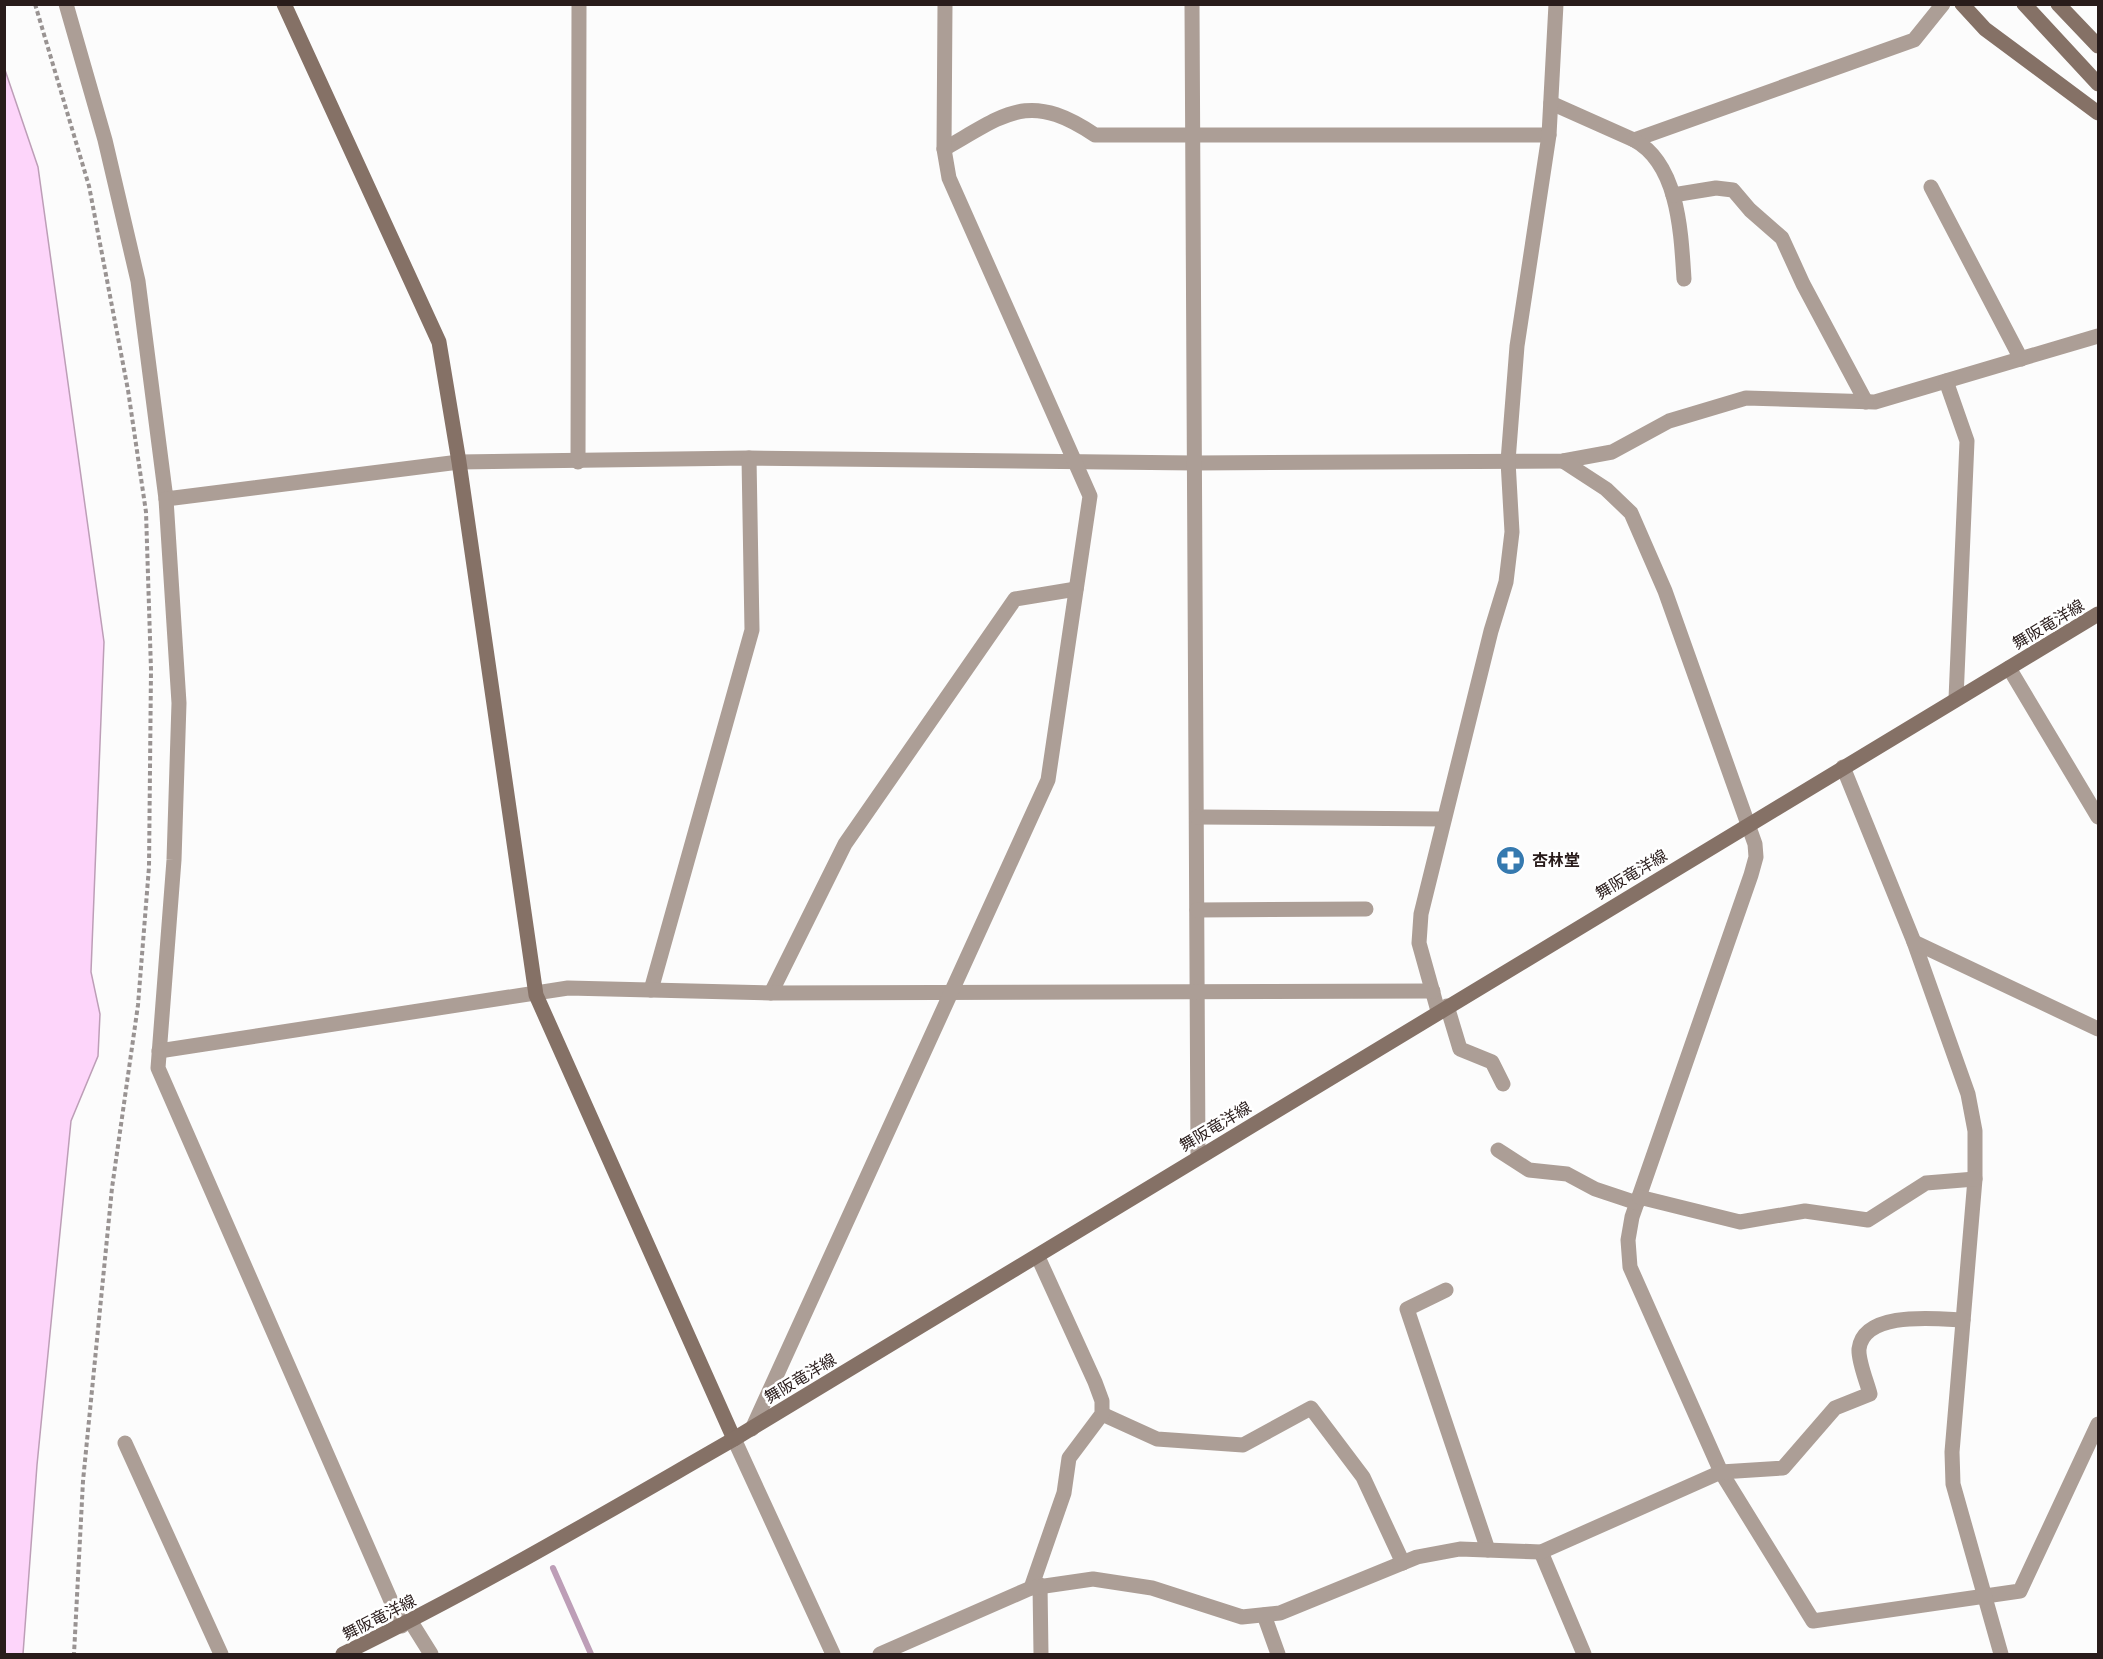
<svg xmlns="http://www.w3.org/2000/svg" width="2103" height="1659" font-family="Quicksand,'Noto Sans JP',sans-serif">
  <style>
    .water { fill: #fdd5fa; stroke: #bd9eb7; stroke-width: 1.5 }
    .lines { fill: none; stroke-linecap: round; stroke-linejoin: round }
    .stream { stroke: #bd9eb7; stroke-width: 6 }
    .path { stroke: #999392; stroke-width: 4; stroke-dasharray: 4.5 3; stroke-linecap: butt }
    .street { stroke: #ac9e96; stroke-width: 15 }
    .secondary { stroke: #857166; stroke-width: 15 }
    .labels { text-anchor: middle; stroke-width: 5; stroke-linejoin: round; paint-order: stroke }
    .street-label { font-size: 16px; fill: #291c1b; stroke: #fff }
    .poi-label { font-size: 16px; font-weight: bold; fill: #291c1b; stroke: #fff; text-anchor: start }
  </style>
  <rect width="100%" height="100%" fill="#fcfcfc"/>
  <path class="water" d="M5,70L38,167L104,642L91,972L100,1014L98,1056L71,1121L37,1465L23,1654H4Z"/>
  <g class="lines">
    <path class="stream" d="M553,1568L591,1654"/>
    <path class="path" d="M35,4L89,186L128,390L146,512L151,670L149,867L138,1005L112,1188L83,1481L74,1654"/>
    <g class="street">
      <path d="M66,4L105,140L138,281L166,499L459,462L749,458L1195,463L1563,461L1612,452L1669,421L1746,398L1875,402L2098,336"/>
      <path d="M1192,4L1198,1157"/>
      <path d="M1551,103L1634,140L1914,40L1943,4"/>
      <path d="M1634,140C1679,164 1681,234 1684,279"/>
      <path d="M944,149C1006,114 1028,90 1095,135H1549"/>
      <path d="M1931,187L2021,359"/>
      <path d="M1673,195L1716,188L1733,190L1750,210L1782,238L1803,284L1866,402"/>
      <path d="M1946,381L1967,441L1956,699"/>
      <path d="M1563,461L1606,489L1631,513L1665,591L1755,844L1756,857L1751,875L1632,1217L1628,1240L1630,1267L1721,1472L1813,1621L2020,1591L2098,1424"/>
      <path d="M578,462L579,4"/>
      <path d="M166,499L179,703L174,860L158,1068L402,1626"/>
      <path d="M2009,668L2098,817"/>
      <path d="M1843,767L1914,942L1968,1094L1975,1131V1179L1952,1452L1953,1484L2001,1654"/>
      <path d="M1197,817L1444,819"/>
      <path d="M1197,910L1366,909"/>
      <path d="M1914,942L2098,1029"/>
      <path d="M651,990L752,630L749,458"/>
      <path d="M771,993L845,844L1015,599L1076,589"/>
      <path d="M1447,1006L1460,1049L1492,1062L1503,1084"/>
      <path d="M1438,1011L1419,943L1421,914L1491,631L1506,582L1512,532L1508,461L1517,346L1549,135L1556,4"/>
      <path d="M159,1051L568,988L771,993L1433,991"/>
      <path d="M1498,1150L1529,1170L1567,1174L1595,1189L1637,1203"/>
      <path d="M1639,1197L1740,1222L1805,1211L1868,1220L1926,1183L1975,1179"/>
      <path d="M1446,1290L1407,1309L1488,1550"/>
      <path d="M1102,1414L1157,1439L1243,1445L1311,1408L1363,1477L1403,1563"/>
      <path d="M752,1429L1048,780L1090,496L949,178L944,149L945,4"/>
      <path d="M734,1439L833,1654"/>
      <path d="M125,1443L221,1654"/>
      <path d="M1541,1552L1584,1654"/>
      <path d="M1040,1585L1041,1654"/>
      <path d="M1031,1588L1064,1493L1069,1458L1102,1414V1401L1095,1382L1038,1257"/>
      <path d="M1264,1615L1278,1654"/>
      <path d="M411,1622L431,1654"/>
      <path d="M880,1654L1031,1588L1093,1579L1152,1588L1242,1617L1280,1613L1417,1557L1460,1549L1541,1552L1721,1472L1783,1468L1835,1408L1870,1394C1867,1382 1858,1361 1859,1349C1864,1310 1937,1319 1963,1320"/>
    </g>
    <g class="secondary">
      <path d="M284,4L439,342L459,462L536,995L734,1439"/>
      <path d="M1962,4L1985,29L2098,113"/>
      <path d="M2024,4L2098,84"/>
      <path d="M2058,4L2098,46"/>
      <path d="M343,1654C477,1589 605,1513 734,1439L2098,614"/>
    </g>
  </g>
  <defs>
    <symbol id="pharmacy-disc" viewBox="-11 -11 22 22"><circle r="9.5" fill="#3579af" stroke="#fff"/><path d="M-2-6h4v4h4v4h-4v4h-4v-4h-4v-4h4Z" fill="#fff"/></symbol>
  </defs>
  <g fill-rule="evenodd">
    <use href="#pharmacy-disc" x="1494" y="844" width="33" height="33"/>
  </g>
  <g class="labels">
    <g class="street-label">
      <text transform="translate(2048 624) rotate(-31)" y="6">舞阪竜洋線</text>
      <text transform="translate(1631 874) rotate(-31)" y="6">舞阪竜洋線</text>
      <text transform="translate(1215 1126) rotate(-31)" y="6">舞阪竜洋線</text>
      <text transform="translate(800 1378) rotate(-31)" y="6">舞阪竜洋線</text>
      <text transform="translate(379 1617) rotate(-27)" y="6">舞阪竜洋線</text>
    </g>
    <g class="poi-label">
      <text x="1532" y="866">杏林堂</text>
    </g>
  </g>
  <rect width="2103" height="1659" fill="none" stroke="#291c1b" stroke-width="12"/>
</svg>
